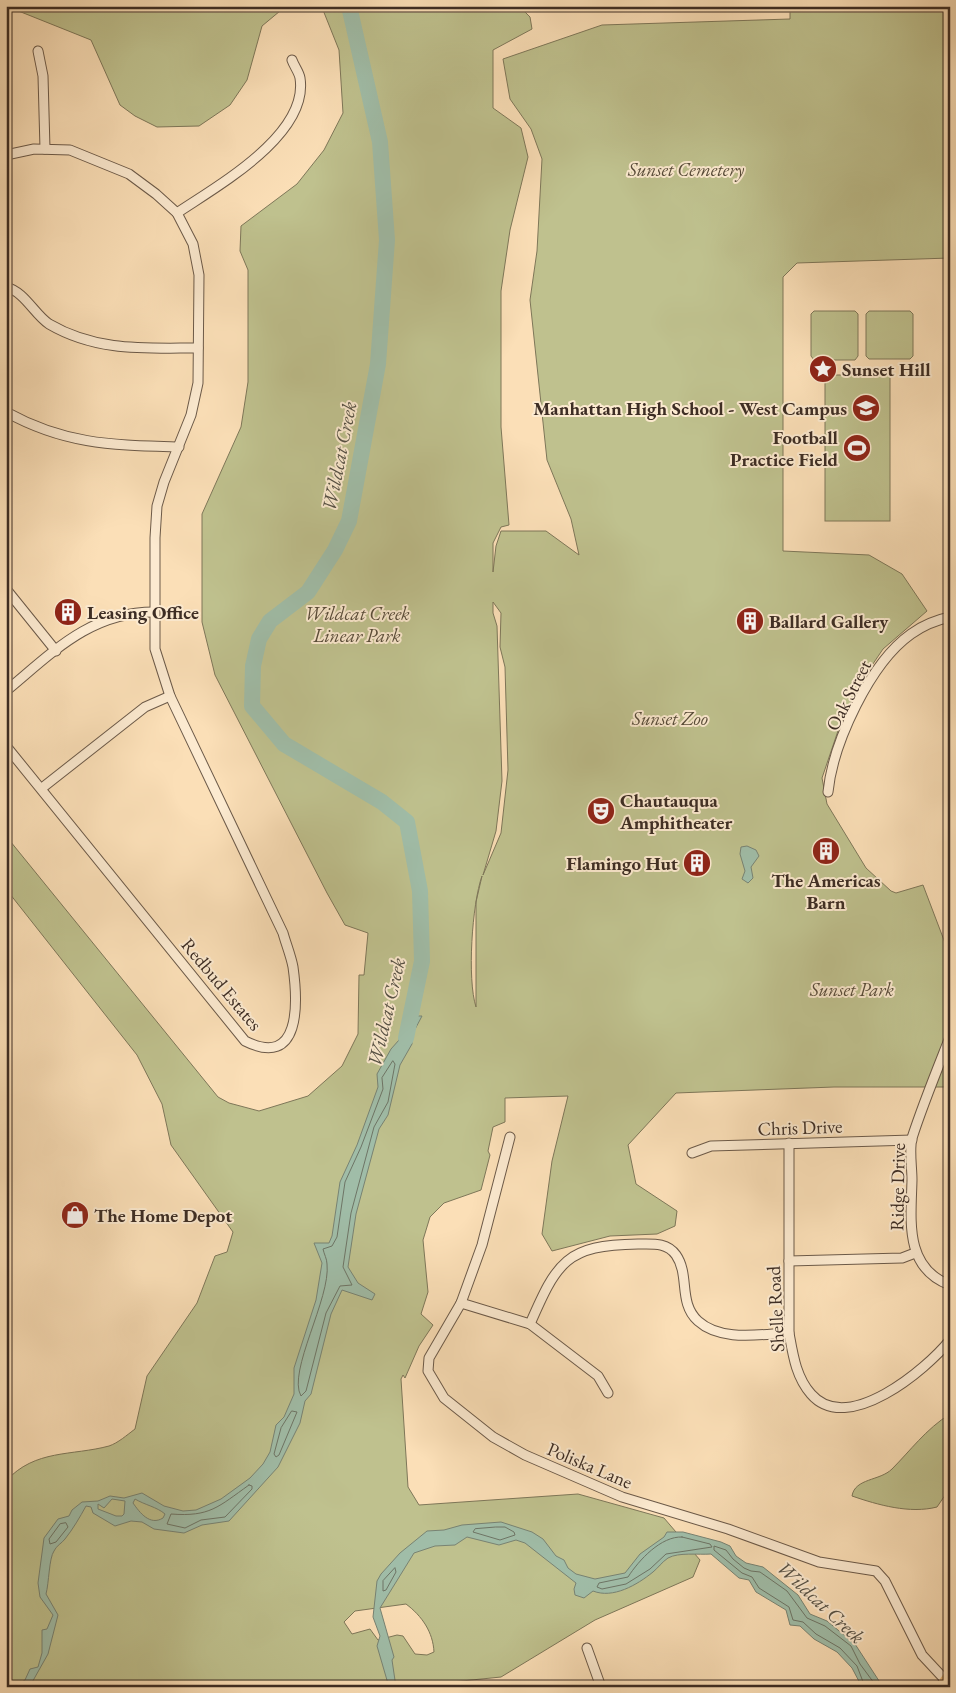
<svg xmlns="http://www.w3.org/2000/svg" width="956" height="1693" font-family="'EB Garamond',serif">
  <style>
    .green { fill: #bfc18e; stroke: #7e7759; fill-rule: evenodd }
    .water { fill: #a0bda8; stroke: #788373; fill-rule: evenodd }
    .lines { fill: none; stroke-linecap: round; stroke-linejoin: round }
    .shore { stroke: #6e7566; stroke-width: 1 }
    .river { stroke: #a0bda8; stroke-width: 16 }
    .minor-casing { stroke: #6c5a49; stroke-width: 11 }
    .trunk-casing { stroke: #3d2d24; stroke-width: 16 }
    .minor { stroke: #fcead0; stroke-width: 9 }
    .trunk { stroke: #eec07c; stroke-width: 14 }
    .labels { text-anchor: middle; stroke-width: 4; stroke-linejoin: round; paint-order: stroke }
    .park-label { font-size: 19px; font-style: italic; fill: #574b39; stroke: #fcead0 }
    .poi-label { font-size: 19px; font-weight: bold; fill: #3d2d24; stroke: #fcead0; text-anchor: start }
    .street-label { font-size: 19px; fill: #3d2d24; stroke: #fcead0 }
    .water-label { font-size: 20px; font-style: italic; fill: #565145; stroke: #fcead0 }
  </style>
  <rect width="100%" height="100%" fill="#fbdfb7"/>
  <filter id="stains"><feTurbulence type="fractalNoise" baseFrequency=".004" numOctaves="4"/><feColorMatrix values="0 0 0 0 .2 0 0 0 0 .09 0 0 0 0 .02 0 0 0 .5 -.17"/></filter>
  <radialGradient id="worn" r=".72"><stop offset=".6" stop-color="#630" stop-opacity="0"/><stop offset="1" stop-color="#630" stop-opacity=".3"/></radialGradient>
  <g class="green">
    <path d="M6,6H286L262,26L247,80L230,105L199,126L157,127L135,116L120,105L91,40Z"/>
    <path d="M313,6H519L530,17L532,29L493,50V108L521,128L528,157L510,230L501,291V427L509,525L501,527L493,543V572L496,546L501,531H546L579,555L571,519L547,460L530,300L537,251L542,159L531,129L510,99L503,59L602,25L790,19V10L950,7V258L797,263L783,277V551L869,555L902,574L927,611L883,649L860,683L840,725L822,778L827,804L866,868L891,891L896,893L923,885L950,956V1087H834L676,1093L628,1145L636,1184L677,1211L675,1226L657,1234L610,1236L552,1251L542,1234L552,1161L568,1096L505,1098V1122L493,1127L488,1151L490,1155L481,1190L444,1203L430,1217L423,1240L428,1292L421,1314L433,1325L419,1346L405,1378L403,1375L401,1379L408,1487L419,1505L578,1494L664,1518L700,1560L693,1577L595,1620L501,1677L452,1682L439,1687H6V1481C35,1449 72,1456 109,1446C118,1443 127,1435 135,1429L147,1376L197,1303L215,1256L227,1252L233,1232L171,1145L162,1104L137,1055L6,889V836L218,1097L229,1103L259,1111L308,1096L342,1066L358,1034L359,975H364L368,933L345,925L327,893L215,675L202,622V514L241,427L248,382V270L240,251L241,226L297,184L324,150L343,113L339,50L323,10ZM493,602L501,613L500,647L505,667L508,770L501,833L483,875L496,831L502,781L497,626L493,613ZM482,876L476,902V1007C467,979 472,904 482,876ZM406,1604C422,1616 433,1632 434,1652L427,1655L415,1654L403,1636L397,1635L378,1640L370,1629L352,1634L344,1622L355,1611Z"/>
    <path d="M814,311H855L858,314V356L855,360H814L811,356V314Z"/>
    <path d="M869,311H910L913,314V356L910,359H869L866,356V314Z"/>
    <rect x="825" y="375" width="65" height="146"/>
    <path d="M950,1414V1488L937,1507C910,1514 878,1505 852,1496C855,1478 880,1481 892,1469C910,1451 926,1429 950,1414Z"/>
  </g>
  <g class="water">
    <path d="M747,846L756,850L759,856L751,867L753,878L748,883L742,879L745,871L740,854L741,847Z"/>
    <path d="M405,1016H422L412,1035V1044L400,1065L388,1115L379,1129L356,1214L348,1267L358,1283L375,1294L372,1300L342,1290L331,1314L311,1394L305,1401L300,1423L278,1467L229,1521L202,1525L184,1533L154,1529L142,1522L131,1521L115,1526L93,1513L91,1507L86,1506C80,1517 73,1529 65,1539C62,1543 56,1546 54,1551C49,1558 49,1583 46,1594L58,1615L48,1654L30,1686L14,1687L25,1680L30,1669L38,1667L42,1653V1630L47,1629L53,1615L40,1597L38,1583L44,1538L58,1519L69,1516L72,1510L82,1502L98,1501L110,1496L124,1498L142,1493L164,1506L183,1511L196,1510L221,1499L250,1478L263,1464L270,1452L276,1425L284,1417L294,1394V1368L316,1300L322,1263L314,1243H329L332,1236L340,1182L357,1145L378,1087L377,1074L391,1049L399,1040ZM112,1499L125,1501L124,1514L122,1516H116L98,1509V1504L104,1508ZM135,1499C145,1505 157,1507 165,1514L163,1518C150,1526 140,1513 133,1503Z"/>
    <path d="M501,1522L532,1532L543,1539L556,1556L564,1560L568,1568L576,1574L595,1579L625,1573L640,1554L664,1537L667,1532H683L721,1542L730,1546L736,1556L746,1563L763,1567L798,1595L810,1614L827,1621L855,1644L883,1687H862L852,1668L837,1652L814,1639L800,1626L790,1625L786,1610L756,1592L749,1580L739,1578L711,1554C698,1555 679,1552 668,1558C662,1562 658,1568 653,1572C637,1585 613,1599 593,1591L584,1598L575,1595L574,1589L576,1583L525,1543L516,1540L499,1545L467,1537L455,1545L435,1546L414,1553L380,1608L394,1657L392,1660L396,1687H389L377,1646L380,1636L373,1617L377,1581L381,1574L400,1553L427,1531L444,1530L462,1525Z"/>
  </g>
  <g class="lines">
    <g class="shore">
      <path d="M393,1061L395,1064L388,1102L374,1127L351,1213L343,1267L352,1285L340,1286L326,1313L306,1391L301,1396C287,1372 331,1298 327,1264C327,1259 324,1254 323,1249L332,1246L337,1237L345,1182L361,1147L383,1089L382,1078Z"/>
      <path d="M292,1411L297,1412L279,1455L276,1457L274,1454L281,1428Z"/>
      <path d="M249,1485L252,1486V1489L225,1517L201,1520L185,1528L167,1524L171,1514C210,1517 218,1507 249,1485Z"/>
      <path d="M66,1523L68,1527L56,1542L50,1544L49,1539L60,1524Z"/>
      <path d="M496,1527H505L514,1532L515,1535L500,1540L473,1532L475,1529Z"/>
      <path d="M682,1537L710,1544L712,1547L666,1554L650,1569L626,1584L602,1589L597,1587L599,1583L628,1577C639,1560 661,1536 682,1537Z"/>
      <path d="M395,1568L396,1572L386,1590L383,1591V1581Z"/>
      <path d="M865,1687L857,1666L840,1648L816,1634L803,1622L793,1620L789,1607L759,1588L752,1577L742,1573L714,1550V1546L726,1550L733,1559L744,1568L751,1571L760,1572L787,1591L807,1618L825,1626L851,1646L860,1664L877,1687"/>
    </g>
    <path class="river" d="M349,6L380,142L387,240L378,364L349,521L335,550L308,592L270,621L259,639L253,666L252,706L284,744L382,802L407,822L420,891L422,961L406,1038"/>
    <defs>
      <g id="minor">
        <path d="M38,51L43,76L45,149"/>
        <path d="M6,155L34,149L70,150L129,174L156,194L177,213L193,244L199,275L198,383L191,415L164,482L157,506L155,538V649L170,696L283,933C286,944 291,956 293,967C298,1003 301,1069 245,1041L6,746"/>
        <path d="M177,213C217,186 309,135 300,78C299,72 294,66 292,60"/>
        <path d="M6,287C25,292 34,314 49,324C97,352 145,348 198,348"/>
        <path d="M6,412C66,445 113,445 179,447"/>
        <path d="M6,589L56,651"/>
        <path d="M6,691C52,653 90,612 154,612"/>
        <path d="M42,788L145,707L170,696"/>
        <path d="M828,792C833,743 870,663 911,634C922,626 936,620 950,617"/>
        <path d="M950,1037C937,1070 923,1104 912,1138C909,1150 912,1167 912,1180C911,1220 904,1268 950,1285"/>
        <path d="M510,1137L482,1245L461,1303L429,1358L428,1371L444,1398L493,1437L525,1455L622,1497L728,1529L819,1562L876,1571L885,1581L922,1655L949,1684"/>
        <path d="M789,1143V1333C793,1355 796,1377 811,1394C847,1436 926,1370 950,1340"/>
        <path d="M692,1153L711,1146L912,1140"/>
        <path d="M789,1261L902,1258L915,1253"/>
        <path d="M461,1303L530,1324L598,1376L608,1393"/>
        <path d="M530,1324C557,1262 566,1245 638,1244C652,1244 667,1242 676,1255C690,1275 678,1303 698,1321C721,1342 761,1334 789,1333"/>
        <path d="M587,1648L601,1687"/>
      </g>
      <path id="trunk" d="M943,1687L950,1677"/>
    </defs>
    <use href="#minor" class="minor-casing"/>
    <use href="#trunk" class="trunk-casing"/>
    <use href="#minor" class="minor"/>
    <use href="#trunk" class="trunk"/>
  </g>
  <defs>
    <symbol id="sight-disc" viewBox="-11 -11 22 22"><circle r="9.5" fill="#8f2418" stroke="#fcead0"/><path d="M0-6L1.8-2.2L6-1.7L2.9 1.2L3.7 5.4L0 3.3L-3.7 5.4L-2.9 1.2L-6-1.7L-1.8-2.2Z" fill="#fff"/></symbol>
    <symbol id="school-disc" viewBox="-11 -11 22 22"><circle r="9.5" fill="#8f2418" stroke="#fcead0"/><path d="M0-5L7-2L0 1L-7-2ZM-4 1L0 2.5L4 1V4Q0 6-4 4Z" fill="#fff"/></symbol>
    <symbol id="stadium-disc" viewBox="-11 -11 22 22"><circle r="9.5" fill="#8f2418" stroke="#fcead0"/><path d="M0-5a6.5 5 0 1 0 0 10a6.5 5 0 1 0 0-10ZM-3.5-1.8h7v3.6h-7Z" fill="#fff"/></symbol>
    <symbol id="building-disc" viewBox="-11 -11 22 22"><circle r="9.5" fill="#8f2418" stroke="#fcead0"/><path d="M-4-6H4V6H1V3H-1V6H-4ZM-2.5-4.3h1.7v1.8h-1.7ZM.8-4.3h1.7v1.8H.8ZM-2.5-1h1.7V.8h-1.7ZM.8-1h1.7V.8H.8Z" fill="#fff"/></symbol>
    <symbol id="theatre-disc" viewBox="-11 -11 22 22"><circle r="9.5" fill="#8f2418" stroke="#fcead0"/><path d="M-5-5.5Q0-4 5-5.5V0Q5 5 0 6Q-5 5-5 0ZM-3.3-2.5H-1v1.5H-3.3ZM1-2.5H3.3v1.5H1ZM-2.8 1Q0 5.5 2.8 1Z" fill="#fff"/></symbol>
    <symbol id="shop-disc" viewBox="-11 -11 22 22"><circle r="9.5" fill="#8f2418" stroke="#fcead0"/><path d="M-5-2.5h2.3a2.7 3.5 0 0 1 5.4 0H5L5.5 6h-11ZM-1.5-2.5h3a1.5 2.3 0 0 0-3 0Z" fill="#fff"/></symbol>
  </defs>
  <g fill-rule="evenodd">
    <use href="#sight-disc" x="807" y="353" width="32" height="32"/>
    <use href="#school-disc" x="850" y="392" width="32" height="32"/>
    <use href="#stadium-disc" x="841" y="432" width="32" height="32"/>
    <use href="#building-disc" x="52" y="596" width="32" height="32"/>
    <use href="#building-disc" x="734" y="605" width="32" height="32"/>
    <use href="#theatre-disc" x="585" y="795" width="32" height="32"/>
    <use href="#building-disc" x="810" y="835" width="32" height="32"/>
    <use href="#building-disc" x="681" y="847" width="32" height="32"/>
    <use href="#shop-disc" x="59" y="1199" width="32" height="32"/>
  </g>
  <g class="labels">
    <g class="park-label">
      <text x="686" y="176">Sunset Cemetery</text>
      <text x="357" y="620">Wildcat Creek<tspan x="357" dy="22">Linear Park</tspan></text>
      <text x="670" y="725">Sunset Zoo</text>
      <text x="852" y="996">Sunset Park</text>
    </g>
    <g class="poi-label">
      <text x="842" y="376">Sunset Hill</text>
      <text x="847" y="415" text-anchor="end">Manhattan High School - West Campus</text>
      <text x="838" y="444" text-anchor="end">Football<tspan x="838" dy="22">Practice Field</tspan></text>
      <text x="87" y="619">Leasing Office</text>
      <text x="769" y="628">Ballard Gallery</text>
      <text x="620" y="807">Chautauqua<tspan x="620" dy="22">Amphitheater</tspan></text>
      <text x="678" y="870" text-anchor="end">Flamingo Hut</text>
      <text x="826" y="887" text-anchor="middle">The Americas<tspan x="826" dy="22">Barn</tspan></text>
      <text x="94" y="1222">The Home Depot</text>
    </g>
    <g class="street-label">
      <text transform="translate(848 695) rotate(-63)" y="7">Oak Street</text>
      <text transform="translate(222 984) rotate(50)" y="7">Redbud Estates</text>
      <text transform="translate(800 1127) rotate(-2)" y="7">Chris Drive</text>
      <text transform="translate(897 1187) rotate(-89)" y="7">Ridge Drive</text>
      <text transform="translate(775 1309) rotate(-93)" y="7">Shelle Road</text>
      <text transform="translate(590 1465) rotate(23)" y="7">Poliska Lane</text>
    </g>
    <g class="water-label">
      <text transform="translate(339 456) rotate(-79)" y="7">Wildcat Creek</text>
      <text transform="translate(386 1012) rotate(-77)" y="7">Wildcat Creek</text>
      <text transform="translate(821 1602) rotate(43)" y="7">Wildcat Creek</text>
    </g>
  </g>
  <rect width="956" height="1693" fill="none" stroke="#fbdfb7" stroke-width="25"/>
  <rect x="8" y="8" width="941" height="1678" fill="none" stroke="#3d2d24" stroke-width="2.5"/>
  <rect x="12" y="12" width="931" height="1668" fill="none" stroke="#3d2d24"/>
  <rect width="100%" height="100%" filter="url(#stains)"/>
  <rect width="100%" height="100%" fill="url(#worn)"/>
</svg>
